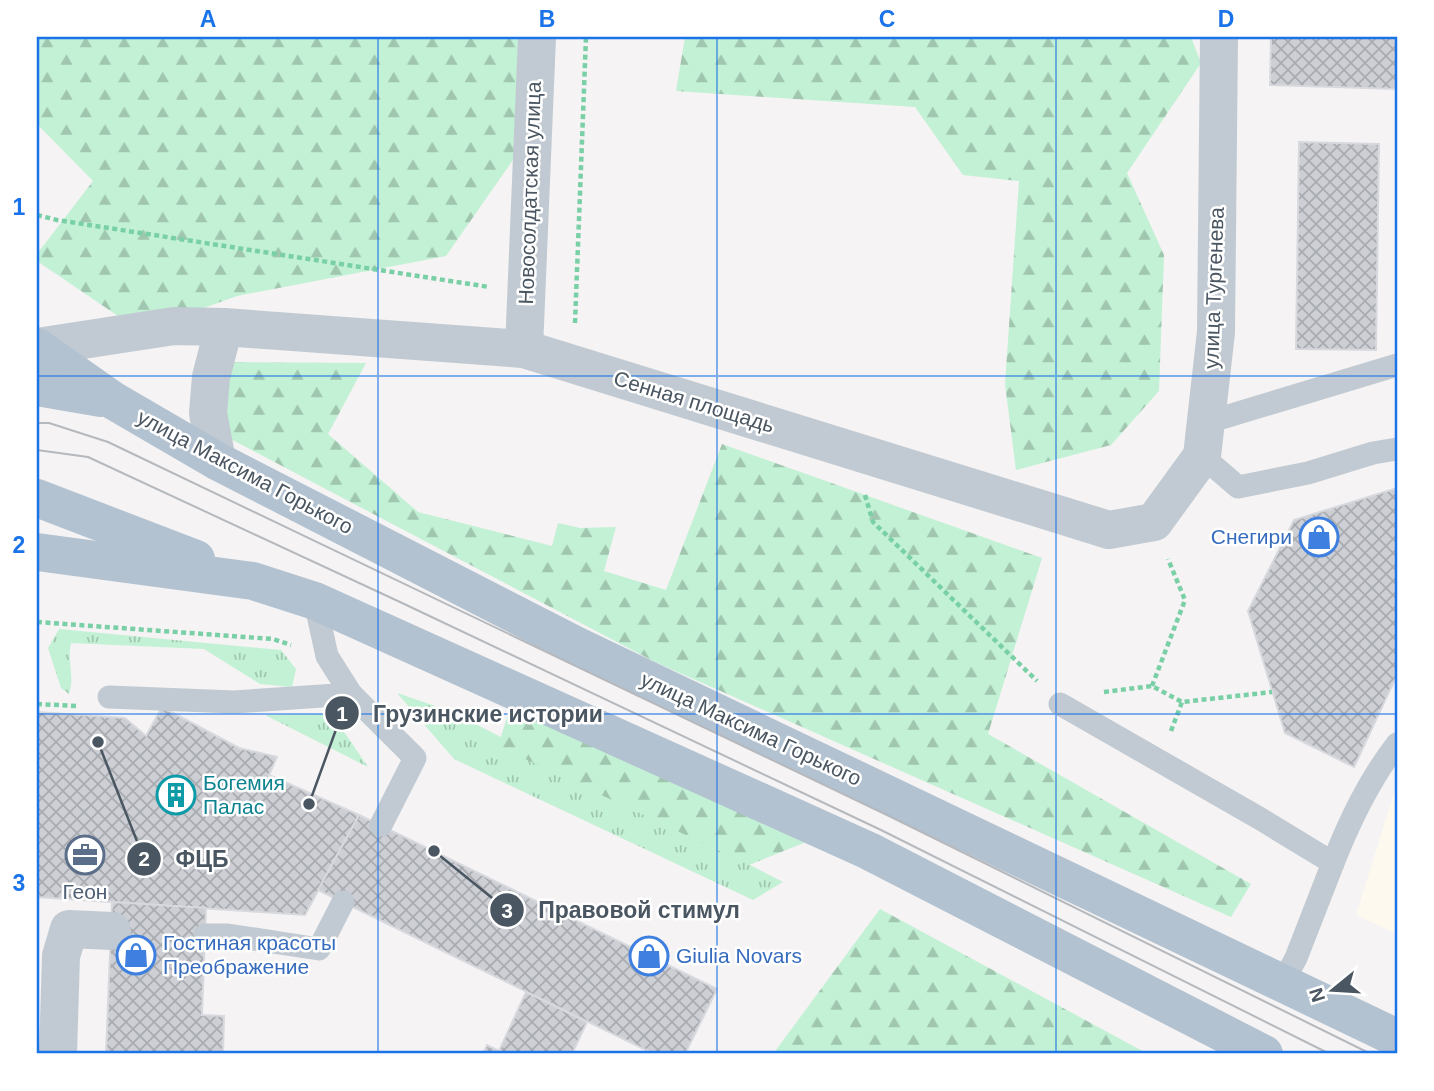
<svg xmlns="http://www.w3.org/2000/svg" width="1434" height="1091" font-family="Helvetica,sans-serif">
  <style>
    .commercial { fill: #fdf9ef }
    .grass { fill: url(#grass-tufts) }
    .forest { fill: url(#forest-firs) }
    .building { fill: url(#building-cross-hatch); stroke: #d7d9de; stroke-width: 2 }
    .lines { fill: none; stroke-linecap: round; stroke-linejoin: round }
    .path { stroke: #7ad0a6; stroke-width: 4.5; stroke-dasharray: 5 3.5; stroke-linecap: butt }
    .lane { stroke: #c1cad2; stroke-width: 23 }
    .street { stroke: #c1cad2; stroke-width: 38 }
    .primary { stroke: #b3c2d1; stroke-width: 38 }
    .tram { stroke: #b5b8bd; stroke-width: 2 }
    .grid { fill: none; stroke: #1a73e8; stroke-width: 2; stroke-opacity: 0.55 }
    .labels { text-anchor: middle; stroke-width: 5; stroke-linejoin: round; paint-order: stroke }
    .street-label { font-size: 21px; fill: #4a5661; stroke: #fff }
    .shop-label { font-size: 21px; fill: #366cbe; stroke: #fff; text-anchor: start }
    .culture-label { font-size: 21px; fill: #0d838f; stroke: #fff; text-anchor: start }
    .service-label { font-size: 21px; fill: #4e5e75; stroke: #fff }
    .leader { fill: none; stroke: #4a5661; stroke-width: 2.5 }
    .callout-dot { fill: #4a5661; stroke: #fff; stroke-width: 2.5 }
    .mark-label { font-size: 21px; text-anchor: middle; font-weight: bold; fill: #fff }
    .callout-label { font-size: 23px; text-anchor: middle; font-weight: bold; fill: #4a5661; stroke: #fff; stroke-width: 5; stroke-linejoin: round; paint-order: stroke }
    .neatline { fill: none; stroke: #1a73e8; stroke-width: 2.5 }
    .grid-label { font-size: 23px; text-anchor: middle; font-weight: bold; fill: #1a73e8 }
  </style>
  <defs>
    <pattern id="grass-tufts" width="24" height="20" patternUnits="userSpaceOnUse" patternTransform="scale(1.75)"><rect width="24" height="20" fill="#c3f1d5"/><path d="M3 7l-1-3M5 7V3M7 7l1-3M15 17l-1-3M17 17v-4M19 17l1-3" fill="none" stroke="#a0c6b0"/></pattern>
    <pattern id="forest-firs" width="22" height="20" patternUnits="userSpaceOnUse" patternTransform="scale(1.75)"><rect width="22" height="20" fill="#c3f1d5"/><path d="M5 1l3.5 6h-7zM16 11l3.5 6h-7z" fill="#a0c6b0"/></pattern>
    <pattern id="building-cross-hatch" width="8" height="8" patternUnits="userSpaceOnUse" patternTransform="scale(1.75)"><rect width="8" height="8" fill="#cdcfd5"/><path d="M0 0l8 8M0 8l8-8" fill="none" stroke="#a8abb0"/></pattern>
  </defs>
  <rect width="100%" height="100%" fill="#f5f3f3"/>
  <path class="commercial" d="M1397,783V934L1356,915Z"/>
  <g class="grass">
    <path d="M59,629L281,650L296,669L292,687L260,684L204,649L71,643C67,663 75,677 69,694L61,688L48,648Z"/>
    <path d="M397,693L450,711L783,882L753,900L454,759Z"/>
    <path d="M332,714L368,767L265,715Z"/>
  </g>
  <g class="forest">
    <path d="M37,37H520L515,157L446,256L237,296L140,331L37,261V254L93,181L37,124Z"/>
    <path d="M685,37H1191L1201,63L1127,173L1164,255L1159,391L1111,445L1016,470L1005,384L1019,181L963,175L915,107L676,91Z"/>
    <path d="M224,362L366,363L328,434L418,512L552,546L558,523L580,528L616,527L604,571L666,590L722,444L1042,558L988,734L1251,884L1231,917L655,662L202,424Z"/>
    <path d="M512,702L806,842L749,865L498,746Z"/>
    <path d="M880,909L1148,1054H773Z"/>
  </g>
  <g class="building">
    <path d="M1271,37H1397V89L1270,85Z"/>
    <path d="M1299,142L1379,144L1376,350L1296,349Z"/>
    <path d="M1397,488V675L1354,767L1285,733L1248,611L1294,520Z"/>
    <path d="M162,707L239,748L277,757L269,775L359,815L305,915L37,897V712L125,718L146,736Z"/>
    <path d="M359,815L717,989L685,1054H654L318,890Z"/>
    <path d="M112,902L206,908L202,1015L224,1016L223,1054H106Z"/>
    <path d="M526,992L587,1022L572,1054H483L487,1045L499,1051Z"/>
  </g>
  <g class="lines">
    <g class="path">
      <path d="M37,215L57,220L489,287"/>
      <path d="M575,323L586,37"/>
      <path d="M865,495L873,522L1037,681"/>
      <path d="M37,622L273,639L291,645"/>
      <path d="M1152,686L1185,600L1168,559"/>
      <path d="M1104,692L1152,686L1182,702L1272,692"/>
      <path d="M37,704L78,706"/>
      <path d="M1171,731L1182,702"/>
    </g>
    <g class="lane">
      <path d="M1205,423L1397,365"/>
      <path d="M1202,456L1238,487L1308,473L1373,453L1397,449"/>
      <path d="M315,601L327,656L351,694L415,758L381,825"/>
      <path d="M109,697L234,702L351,694"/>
      <path d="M1060,704L1259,818L1333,863L1296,958L1283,982"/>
      <path d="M1333,863C1350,820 1369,780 1397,744"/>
      <path d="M205,935H228L319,949L343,902"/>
    </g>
    <g class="street">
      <path d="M37,347L174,326L224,327L524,349L1109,530L1154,522L1202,456L1216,332L1219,37"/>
      <path d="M524,349L537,37"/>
      <path d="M217,461L208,413L211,377L224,327"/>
      <path d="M58,1054L61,956L69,929L112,931"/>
    </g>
    <g class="primary">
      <path d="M37,347L114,401L217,461L577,646L1397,1038"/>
      <path d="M37,387L101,398"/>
      <path d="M37,498L196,559"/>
      <path d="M37,552L253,581L315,601L869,851L1264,1054"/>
    </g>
    <g class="tram">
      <path d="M37,423H49L108,442L887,815L1371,1054"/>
      <path d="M37,450L88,457L400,602L881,830L1330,1054"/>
    </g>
  </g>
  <path class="grid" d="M378,37V1054M717,37V1054M1056,37V1054M37,376H1397M37,714H1397"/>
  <defs>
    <symbol id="shop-ring" viewBox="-11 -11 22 22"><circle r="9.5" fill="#fff" stroke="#3f7fe0" stroke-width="1.5"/><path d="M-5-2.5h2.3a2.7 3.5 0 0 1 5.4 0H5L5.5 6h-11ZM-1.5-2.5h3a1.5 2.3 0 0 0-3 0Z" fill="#3f7fe0"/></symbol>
    <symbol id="building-ring" viewBox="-11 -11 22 22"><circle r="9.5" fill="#fff" stroke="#0f9aa8" stroke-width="1.5"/><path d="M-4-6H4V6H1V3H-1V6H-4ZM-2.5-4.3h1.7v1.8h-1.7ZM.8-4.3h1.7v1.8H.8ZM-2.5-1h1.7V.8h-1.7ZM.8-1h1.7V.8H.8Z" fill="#0f9aa8"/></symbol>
    <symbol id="office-ring" viewBox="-11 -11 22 22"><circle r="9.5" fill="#fff" stroke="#5c6f8a" stroke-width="1.5"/><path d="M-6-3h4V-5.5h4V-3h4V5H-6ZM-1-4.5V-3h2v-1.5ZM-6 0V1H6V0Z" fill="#5c6f8a"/></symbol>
  </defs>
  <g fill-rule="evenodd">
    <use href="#shop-ring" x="1297" y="515" width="44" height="44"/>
    <use href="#building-ring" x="154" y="773" width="44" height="44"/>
    <use href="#office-ring" x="63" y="833" width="44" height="44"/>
    <use href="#shop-ring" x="114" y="933" width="44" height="44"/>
    <use href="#shop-ring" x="627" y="934" width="44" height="44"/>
  </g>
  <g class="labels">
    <g class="street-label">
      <text transform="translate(530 193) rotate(-88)" y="7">Новосолдатская улица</text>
      <text transform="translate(1214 288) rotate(-88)" y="7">улица Тургенева</text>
      <text transform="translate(694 402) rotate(17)" y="7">Сенная площадь</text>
      <text transform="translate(245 472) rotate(28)" y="7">улица Максима Горького</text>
      <text transform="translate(751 729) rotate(25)" y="7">улица Максима Горького</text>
    </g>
    <g class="shop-label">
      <text x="1292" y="544" text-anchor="end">Снегири</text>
      <text x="163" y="950">Гостиная красоты<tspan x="163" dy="24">Преображение</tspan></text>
      <text x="676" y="963">Giulia Novars</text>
    </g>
    <g class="culture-label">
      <text x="203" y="790">Богемия<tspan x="203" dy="24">Палас</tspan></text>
    </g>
    <g class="service-label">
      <text x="85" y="899">Геон</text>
    </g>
  </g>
  <path class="leader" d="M309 804L342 713M98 742L144 859M434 851L507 910"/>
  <g class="callout-dot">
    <circle cx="309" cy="804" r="7"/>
    <circle cx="98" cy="742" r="7"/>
    <circle cx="434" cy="851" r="7"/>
    <circle cx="342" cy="713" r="18"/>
    <circle cx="144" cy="859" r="18"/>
    <circle cx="507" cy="910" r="18"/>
  </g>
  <g class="mark-label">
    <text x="342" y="721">1</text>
    <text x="144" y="866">2</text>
    <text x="507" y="918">3</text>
  </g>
  <g class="callout-label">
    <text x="488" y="722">Грузинские истории</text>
    <text x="202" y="867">ФЦБ</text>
    <text x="639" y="918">Правовой стимул</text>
  </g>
  <rect width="1434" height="1091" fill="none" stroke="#ffffff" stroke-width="77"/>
  <g transform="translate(1333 990) rotate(252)" stroke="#ffffff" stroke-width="5" paint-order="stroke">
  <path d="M0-5L12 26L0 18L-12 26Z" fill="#4a5661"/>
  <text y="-10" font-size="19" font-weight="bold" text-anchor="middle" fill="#4a5661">N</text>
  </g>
  <rect x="38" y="38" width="1358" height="1014" class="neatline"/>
  <g class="grid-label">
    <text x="208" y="27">A</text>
    <text x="547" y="27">B</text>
    <text x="887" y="27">C</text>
    <text x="1226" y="27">D</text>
    <text x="19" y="215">1</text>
    <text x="19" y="553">2</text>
    <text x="19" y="891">3</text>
  </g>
</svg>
